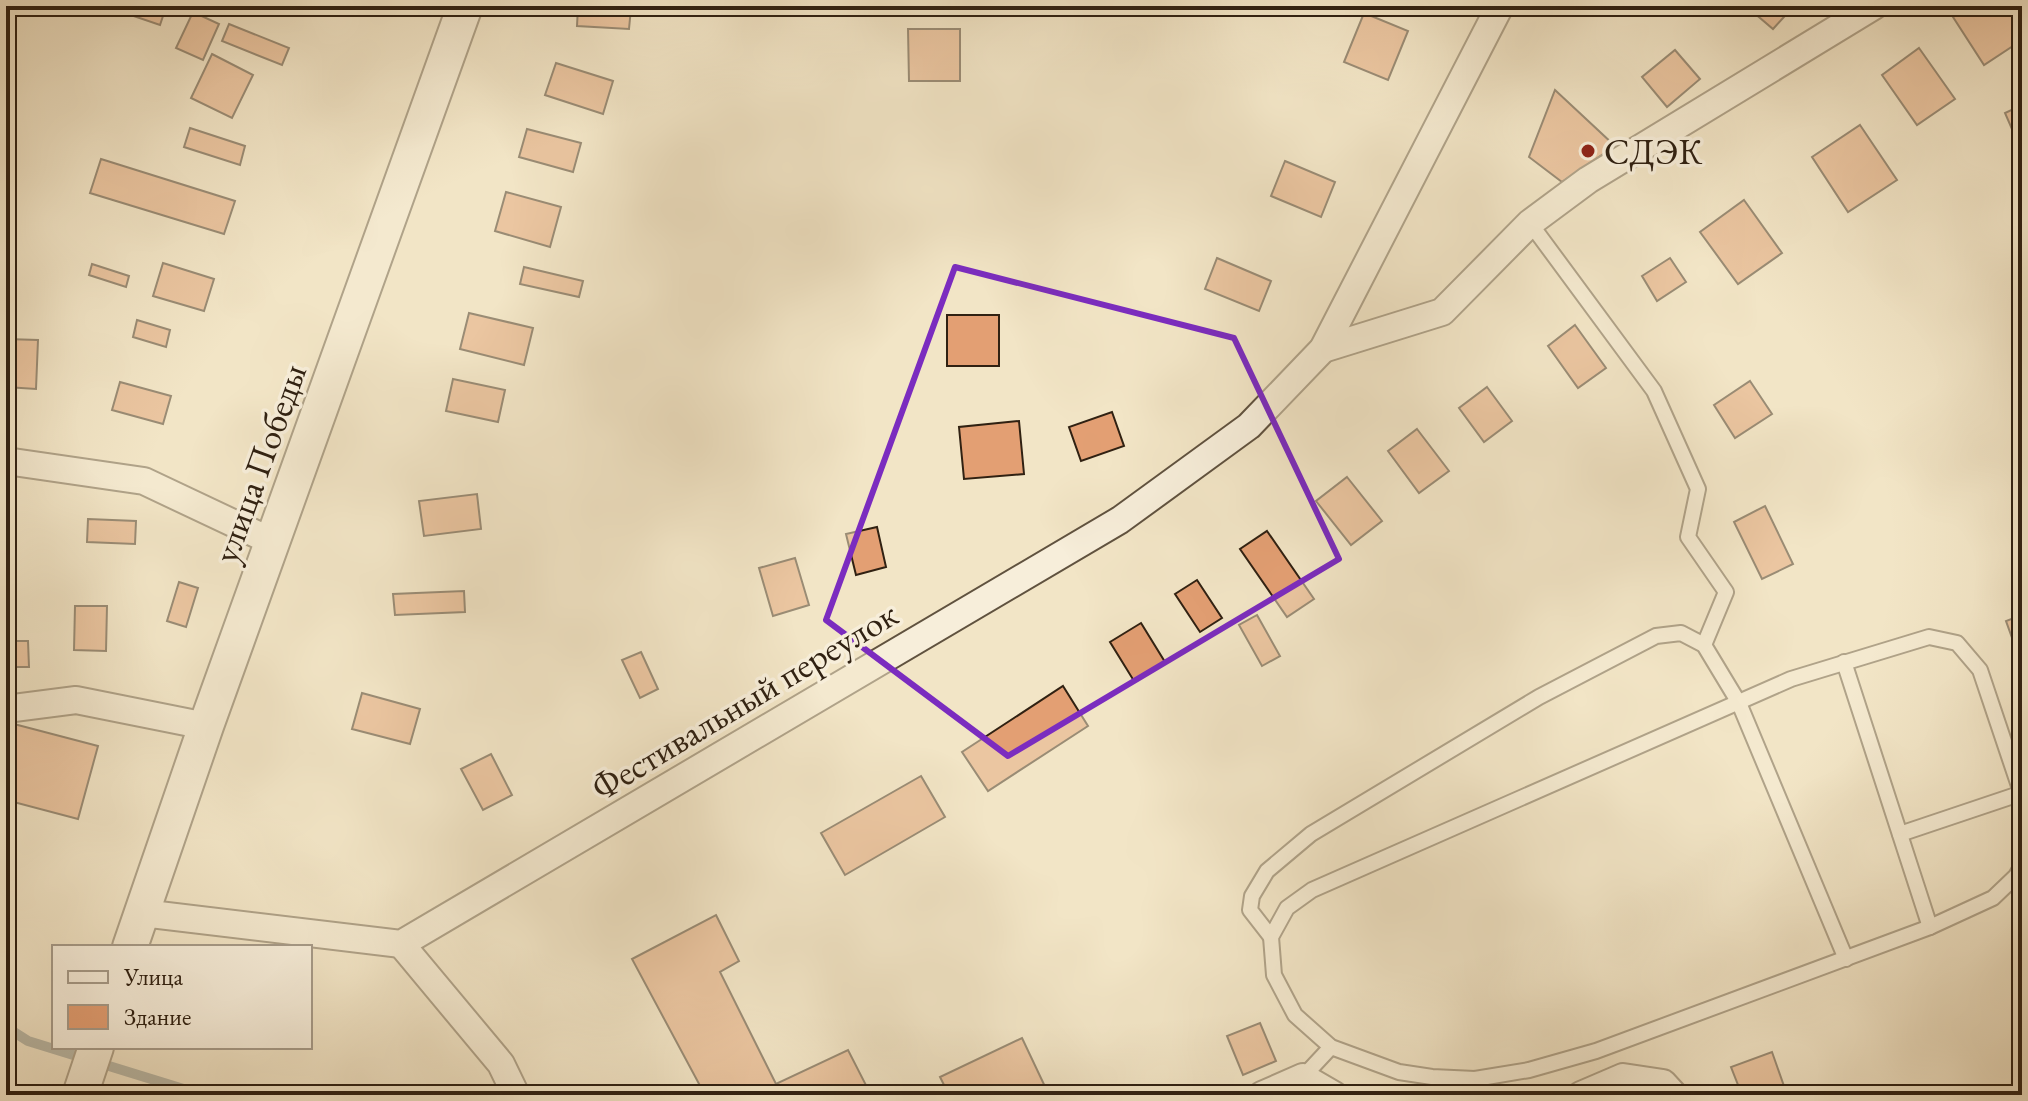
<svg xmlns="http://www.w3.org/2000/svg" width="2028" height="1101" font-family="'EB Garamond',serif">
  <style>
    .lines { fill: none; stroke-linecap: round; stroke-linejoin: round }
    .stream { stroke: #747e7b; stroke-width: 10 }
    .building { fill: #e39f73; stroke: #302112; stroke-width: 2 }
    .service-casing { stroke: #60523f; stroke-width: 18 }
    .minor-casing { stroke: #60523f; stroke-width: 30 }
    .tertiary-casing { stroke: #60523f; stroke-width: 38 }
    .service { stroke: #f7eeda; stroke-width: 14 }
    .minor { stroke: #f7eeda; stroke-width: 26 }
    .tertiary { stroke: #f7eeda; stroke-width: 34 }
    .marked { fill: none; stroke: #7b2cbf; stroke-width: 6; stroke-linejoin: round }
    .poi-dot { fill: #8f2418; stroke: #f7eeda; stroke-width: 3 }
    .labels { text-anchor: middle; stroke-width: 7; stroke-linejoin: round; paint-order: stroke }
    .poi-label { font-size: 36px; fill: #302112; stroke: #f7eeda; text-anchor: start }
    .street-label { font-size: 36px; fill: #302112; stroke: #f7eeda }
  </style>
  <rect width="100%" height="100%" fill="#f2e5c6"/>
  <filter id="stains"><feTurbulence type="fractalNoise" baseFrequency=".0025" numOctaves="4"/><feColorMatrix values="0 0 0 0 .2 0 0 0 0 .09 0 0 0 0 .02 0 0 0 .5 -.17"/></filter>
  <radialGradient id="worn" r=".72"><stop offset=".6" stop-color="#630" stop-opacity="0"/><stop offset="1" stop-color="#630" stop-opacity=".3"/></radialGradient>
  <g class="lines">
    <path class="stream" d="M6,1027L28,1041L203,1095"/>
  </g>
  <g class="building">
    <path d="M120,6H165L166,7L160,25L119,11Z"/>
    <path d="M578,6L631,8L629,29L577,26Z"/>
    <path d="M1746,6H1794L1773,29Z"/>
    <path d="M1970,6H2020L2022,40L1984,65L1953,17Z"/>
    <path d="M193,12L219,24L203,60L176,48Z"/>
    <path d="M1364,13L1408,31L1388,80L1344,62Z"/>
    <path d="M229,24L289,48L282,65L222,41Z"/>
    <path d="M908,29H960V81H909Z"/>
    <path d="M1919,48L1955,99L1917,125L1882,75Z"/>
    <path d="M1675,50L1700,79L1667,107L1642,77Z"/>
    <path d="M212,54L253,75L232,118L191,98Z"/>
    <path d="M556,63L613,81L603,114L545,95Z"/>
    <path d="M1555,90L1615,146L1562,182L1529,157Z"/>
    <path d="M2022,105V141L2018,143L2005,113Z"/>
    <path d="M1860,125L1897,180L1848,212L1812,157Z"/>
    <path d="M190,128L245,146L240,165L184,147Z"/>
    <path d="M527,129L581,143L573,172L519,157Z"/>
    <path d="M101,159L235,201L224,234L90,193Z"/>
    <path d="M1285,161L1335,182L1321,217L1271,196Z"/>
    <path d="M506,192L561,207L550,247L495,231Z"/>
    <path d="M1744,200L1782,253L1738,284L1700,232Z"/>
    <path d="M1217,258L1271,281L1259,311L1205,289Z"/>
    <path d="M1670,258L1686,282L1657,301L1642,276Z"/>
    <path d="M163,263L214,279L204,311L153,296Z"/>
    <path d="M92,264L129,276L126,287L89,275Z"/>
    <path d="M524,267L583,281L579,297L520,284Z"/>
    <path d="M469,313L533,328L524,365L460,349Z"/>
    <rect x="947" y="315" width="52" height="51"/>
    <path d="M137,320L170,330L166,347L133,337Z"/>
    <path d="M1575,325L1606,368L1578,388L1548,346Z"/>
    <path d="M6,339L38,340L36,389L6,387Z"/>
    <path d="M453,379L505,390L498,422L446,411Z"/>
    <path d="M1750,381L1772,414L1735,438L1714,405Z"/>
    <path d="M120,382L171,396L163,424L112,410Z"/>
    <path d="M1487,387L1512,421L1484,442L1459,408Z"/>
    <path d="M1112,412L1124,446L1081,461L1069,427Z"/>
    <path d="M1019,421L1024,474L964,479L959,427Z"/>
    <path d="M1417,429L1449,471L1419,493L1388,451Z"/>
    <path d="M1347,477L1382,521L1351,545L1316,501Z"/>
    <path d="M477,494L481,529L424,536L419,501Z"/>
    <path d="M1765,506L1793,564L1762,579L1734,522Z"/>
    <path d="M88,519L136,521L135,544L87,542Z"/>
    <path d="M877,527L886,567L856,575L846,534Z"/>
    <path d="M1267,531L1314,599L1287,617L1240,549Z"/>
    <path d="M795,558L809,605L773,616L759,568Z"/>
    <path d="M1197,580L1222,618L1200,632L1175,594Z"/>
    <path d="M179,582L198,588L186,627L167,621Z"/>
    <path d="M464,591L465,612L395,615L393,594Z"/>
    <path d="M75,606H107L106,651L74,650Z"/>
    <path d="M1257,615L1280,656L1262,666L1239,625Z"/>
    <path d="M2022,615V644L2015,646L2006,621Z"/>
    <path d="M1141,623L1165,662L1134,681L1110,642Z"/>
    <path d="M6,641H28L29,667H6Z"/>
    <path d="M641,652L658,689L640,698L622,660Z"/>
    <path d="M1063,686L1088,726L988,791L962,752Z"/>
    <path d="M362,693L420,709L410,744L352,729Z"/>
    <path d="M14,724L98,746L78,819L6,800V726Z"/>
    <path d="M491,754L512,795L483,810L461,769Z"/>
    <path d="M921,776L945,817L845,875L821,833Z"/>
    <path d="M716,915L739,961L720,972L776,1084L848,1050L871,1095H705L632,959Z"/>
    <path d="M1260,1023L1276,1061L1243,1075L1227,1036Z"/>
    <path d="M1022,1038L1049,1095H949L940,1077Z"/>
    <path d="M1772,1052L1785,1089L1769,1095H1742L1731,1067Z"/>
  </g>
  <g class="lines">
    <defs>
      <g id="service">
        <path d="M1530,223L1654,391L1698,489L1688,537L1726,592L1704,645"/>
        <path d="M1844,662L1930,927"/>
        <path d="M2022,795L1980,670L1957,643L1929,637L1791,679L1312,890L1287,908L1271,937L1274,975L1295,1015L1331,1047L1399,1072L1432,1077L1475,1079L1529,1070L1596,1051L1930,927L1993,898L2016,876L2022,865"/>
        <path d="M1900,834L2022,793"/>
        <path d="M1271,937L1250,910L1252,896L1267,871L1311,834L1539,697L1656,636L1681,633L1704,645L1739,703L1846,959"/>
        <path d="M1303,1077L1331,1047"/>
      </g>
      <g id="minor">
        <path d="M1323,349L1442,312L1530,223L1588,180L1874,6"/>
        <path d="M6,461L144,481L273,542"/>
        <path d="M6,709L76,700L206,726"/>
        <path d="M142,913L401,944L1120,520L1249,426L1323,349L1500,6"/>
        <path d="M401,944L501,1064L516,1095"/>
        <path d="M1262,1095L1303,1077L1334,1095"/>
        <path d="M1581,1095L1623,1077L1663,1083L1674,1095"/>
      </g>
      <g id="tertiary">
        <path d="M130,947L206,726L465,6"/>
        <path d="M80,1095L96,1047"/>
      </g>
    </defs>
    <use href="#service" class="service-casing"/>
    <use href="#minor" class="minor-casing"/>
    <use href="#tertiary" class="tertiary-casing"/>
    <use href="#service" class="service"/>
    <use href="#minor" class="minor"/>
    <use href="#tertiary" class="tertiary"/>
  </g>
  <path d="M0 0H2028V1101H0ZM955,267L1234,338L1339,559L1008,756L826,620Z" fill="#f2e5c6" fill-opacity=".55" fill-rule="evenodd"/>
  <path class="marked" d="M955,267L1234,338L1339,559L1008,756L826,620Z"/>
  <circle class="poi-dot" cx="1588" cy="151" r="8"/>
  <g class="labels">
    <g class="poi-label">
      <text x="1604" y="164">СДЭК</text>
    </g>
    <g class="street-label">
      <text transform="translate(259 463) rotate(-70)" y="13">улица Победы</text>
      <text transform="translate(744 700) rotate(-31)" y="13">Фестивальный переулок</text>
    </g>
  </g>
  <rect width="2028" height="1101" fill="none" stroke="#f2e5c6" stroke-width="32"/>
  <rect x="8" y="8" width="2012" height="1085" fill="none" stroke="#302112" stroke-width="4"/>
  <rect x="16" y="16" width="1996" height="1069" fill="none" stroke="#302112" stroke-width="2"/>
  <rect x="52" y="945" width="260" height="104" fill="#f7eeda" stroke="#a79c8a" stroke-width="2"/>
  <rect x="68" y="971" width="40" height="12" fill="#f7eeda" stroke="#a79c8a" stroke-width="2"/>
  <text x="124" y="985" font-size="24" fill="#302112">Улица</text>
  <rect x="68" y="1005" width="40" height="24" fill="#e39f73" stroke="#a79c8a" stroke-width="2"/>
  <text x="124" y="1025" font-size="24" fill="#302112">Здание</text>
  <rect width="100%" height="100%" filter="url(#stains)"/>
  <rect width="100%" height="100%" fill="url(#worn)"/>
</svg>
